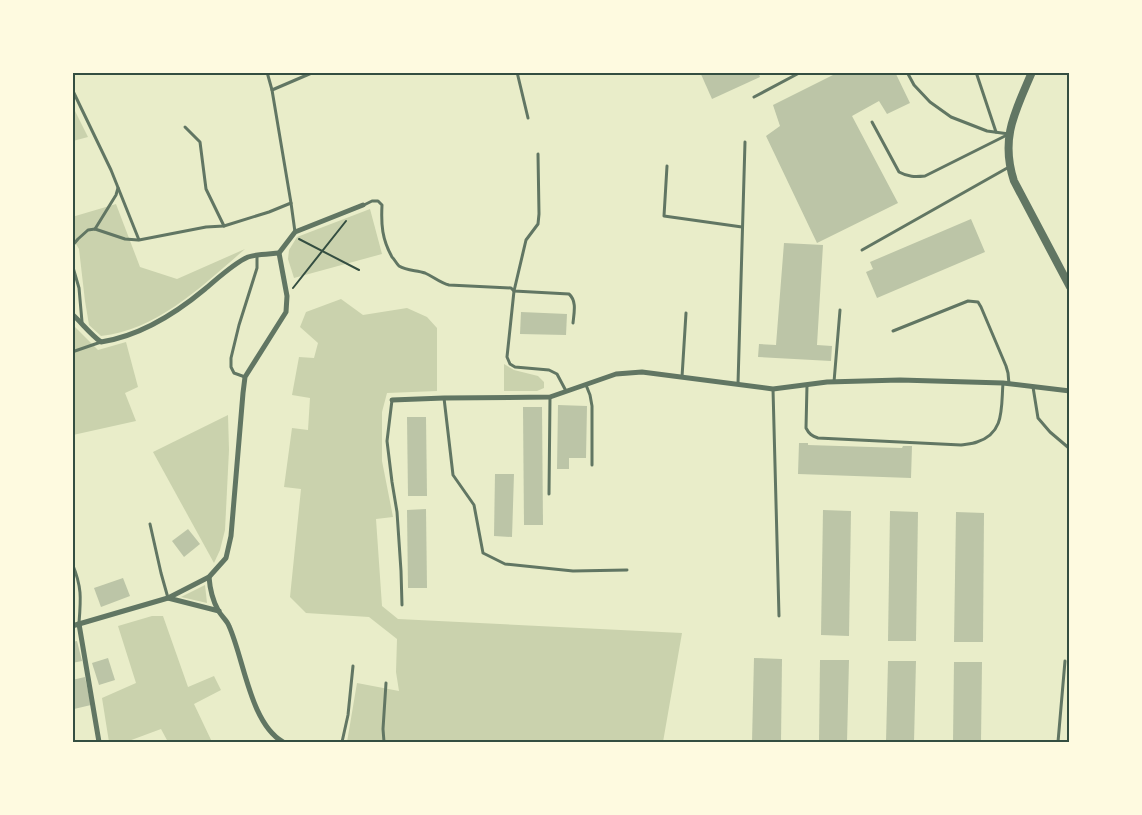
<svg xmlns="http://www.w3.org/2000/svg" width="1142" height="815" font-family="Karla,sans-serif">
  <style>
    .green { fill: #cad2ad }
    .building { fill: #bcc5a7 }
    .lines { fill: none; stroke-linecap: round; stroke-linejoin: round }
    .path { stroke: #344e41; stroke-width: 2 }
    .service { stroke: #617663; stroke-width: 3 }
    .minor { stroke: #617663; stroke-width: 5 }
    .tertiary { stroke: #617663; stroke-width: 8 }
    .neatline { fill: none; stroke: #344e41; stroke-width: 2 }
  </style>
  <rect width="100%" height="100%" fill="#e9edc9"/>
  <g class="green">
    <path d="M72,105L88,137L73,141H72Z"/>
    <path d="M116,204L140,267L177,279L245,249C203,285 158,330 101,336L89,325L85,301L79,249L73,239L72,217Z"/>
    <path d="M370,209L382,254L294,278L288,259L289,250L297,237Z"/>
    <path d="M341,299L363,315L407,308L427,317L437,328V391L387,393L382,412V461L393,517L376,519L382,606L398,619L682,633L663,742H347L357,683L399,691L396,672L397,639L369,617L306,613L290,597L301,489L284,487L292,428L308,430L310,398L292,395L299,357L314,358L318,343L300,327L306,312Z"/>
    <path d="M72,324L98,350L126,342L138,387L125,393L136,421L73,435Z"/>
    <path d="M504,364L514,370L538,376L544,382V388L537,391H504Z"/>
    <path d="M228,415L229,450L225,530L220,550L214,563L153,452Z"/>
    <path d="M205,585L207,603L181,597Z"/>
    <path d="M152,616H163L188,687L214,676L221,690L194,704L212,742H168L161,729L126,742H109L102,698L136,683L118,626Z"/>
  </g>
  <g class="building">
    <path d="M700,72H758L760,77L712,99Z"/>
    <path d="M839,72H895L910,103L887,114L879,101L852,116L898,203L817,243L766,136L780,126L773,105Z"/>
    <path d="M971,219L985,252L877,298L866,272L873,269L870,262Z"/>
    <path d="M784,243L823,245L817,345L832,346L831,361L758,357L759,344L776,345Z"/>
    <path d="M521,312L567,314L566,335L520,334Z"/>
    <path d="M558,405L587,406L586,458H569V469H557Z"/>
    <path d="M523,407H542L543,525H524Z"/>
    <path d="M407,417H426L427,496H408Z"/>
    <path d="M799,443H808V445L902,448L903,446H912L911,478L798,474Z"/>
    <path d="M495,474H514L512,537L494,536Z"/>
    <path d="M426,509L427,588H408L407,510Z"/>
    <path d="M823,510L851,511L849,636L821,635Z"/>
    <path d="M890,511L918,512L916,641H888Z"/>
    <path d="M956,512L984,513L983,642H954Z"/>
    <path d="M188,529L200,544L184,557L172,541Z"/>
    <path d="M123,578L130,596L101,607L94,588Z"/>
    <path d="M77,641L82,661L72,663V642Z"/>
    <path d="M108,658L115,680L99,685L92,663Z"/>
    <path d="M754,658L782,659L781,742H752Z"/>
    <path d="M820,660H849L847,742H819Z"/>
    <path d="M888,661H916L914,742H886Z"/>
    <path d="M954,662H982L981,742H953Z"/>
    <path d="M85,677L91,705L74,709L72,700V680Z"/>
  </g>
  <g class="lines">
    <g class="path">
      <path d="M299,239L359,270"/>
      <path d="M293,288L346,221"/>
    </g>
    <g class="service">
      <path d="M267,72L272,90L291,203L295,232"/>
      <path d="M517,72L528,118"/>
      <path d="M907,72L914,85L930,102L951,117L987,131L1009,134"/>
      <path d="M976,72L996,132"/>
      <path d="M72,89L111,170L139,240L206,227L224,226L269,212L291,203"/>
      <path d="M272,90L314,72"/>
      <path d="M754,97L801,72"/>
      <path d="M872,122L899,172C908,177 915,177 925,176L1009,134"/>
      <path d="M185,127L200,142L206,189L224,226"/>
      <path d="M538,154L539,214L538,224L526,240L514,291L569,294C577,301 574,313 573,323"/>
      <path d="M667,166L664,216L742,227"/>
      <path d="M364,205L372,201H378L382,205C381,225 382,239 392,257C395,260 396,263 399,266C407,271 417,270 425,273C434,277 440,283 449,285L511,288L514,291L507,357L510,364L515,367L549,370L557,374L566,391"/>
      <path d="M95,229L116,195L118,188"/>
      <path d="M72,246L78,239L88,230L95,229L125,239L138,240"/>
      <path d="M862,250L1009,167"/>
      <path d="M72,264L79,288L82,322"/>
      <path d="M893,331L968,301L978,302L981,307L1006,366L1008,373L1009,384"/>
      <path d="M72,352L101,342"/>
      <path d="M245,377L234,373L231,367V358L239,325L257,268V256"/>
      <path d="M682,377L686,313"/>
      <path d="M834,382L840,310"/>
      <path d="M738,384L745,142"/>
      <path d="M586,385L590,395L592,406V465"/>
      <path d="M807,385L806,428C809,434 812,436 818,438L961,445C966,444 972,444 977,442C1005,433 1001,408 1003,383"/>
      <path d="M1033,387L1038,418L1050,432L1070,449"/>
      <path d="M773,389L779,616"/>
      <path d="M444,398L453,475L474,505L483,553L505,564L573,571L627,570"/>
      <path d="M392,400L387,441L392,482L397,512L401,571L402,605"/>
      <path d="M549,494L550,397"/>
      <path d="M150,524L161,573L168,598"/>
      <path d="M72,563C82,587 81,598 79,623"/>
      <path d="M342,742L348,715L353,666"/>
      <path d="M384,742L383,729L386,683"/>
      <path d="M1058,742L1065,661"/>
    </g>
    <g class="minor">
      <path d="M72,314C82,323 90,334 101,342C140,336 175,314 205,289C217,279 234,263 248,257C257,254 269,254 279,253"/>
      <path d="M392,400L444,398L550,397L616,374L642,372L773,389L827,382L900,380L1003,383L1070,391"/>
      <path d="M209,577C210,590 212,599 218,610C221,616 227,620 229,626C244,659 250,723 283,742"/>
      <path d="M168,598L219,611"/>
      <path d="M79,624L99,742"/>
      <path d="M72,626L168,598L209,577L226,558L231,536L243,393L245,377L286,312L287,296L279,253L295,232L363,205"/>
    </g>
    <path class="tertiary" d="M1032,72C1015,112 1000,138 1014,181L1070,287"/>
  </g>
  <rect width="1142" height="815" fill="none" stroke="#fefae0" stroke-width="148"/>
  <rect x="74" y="74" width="994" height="667" class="neatline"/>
</svg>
